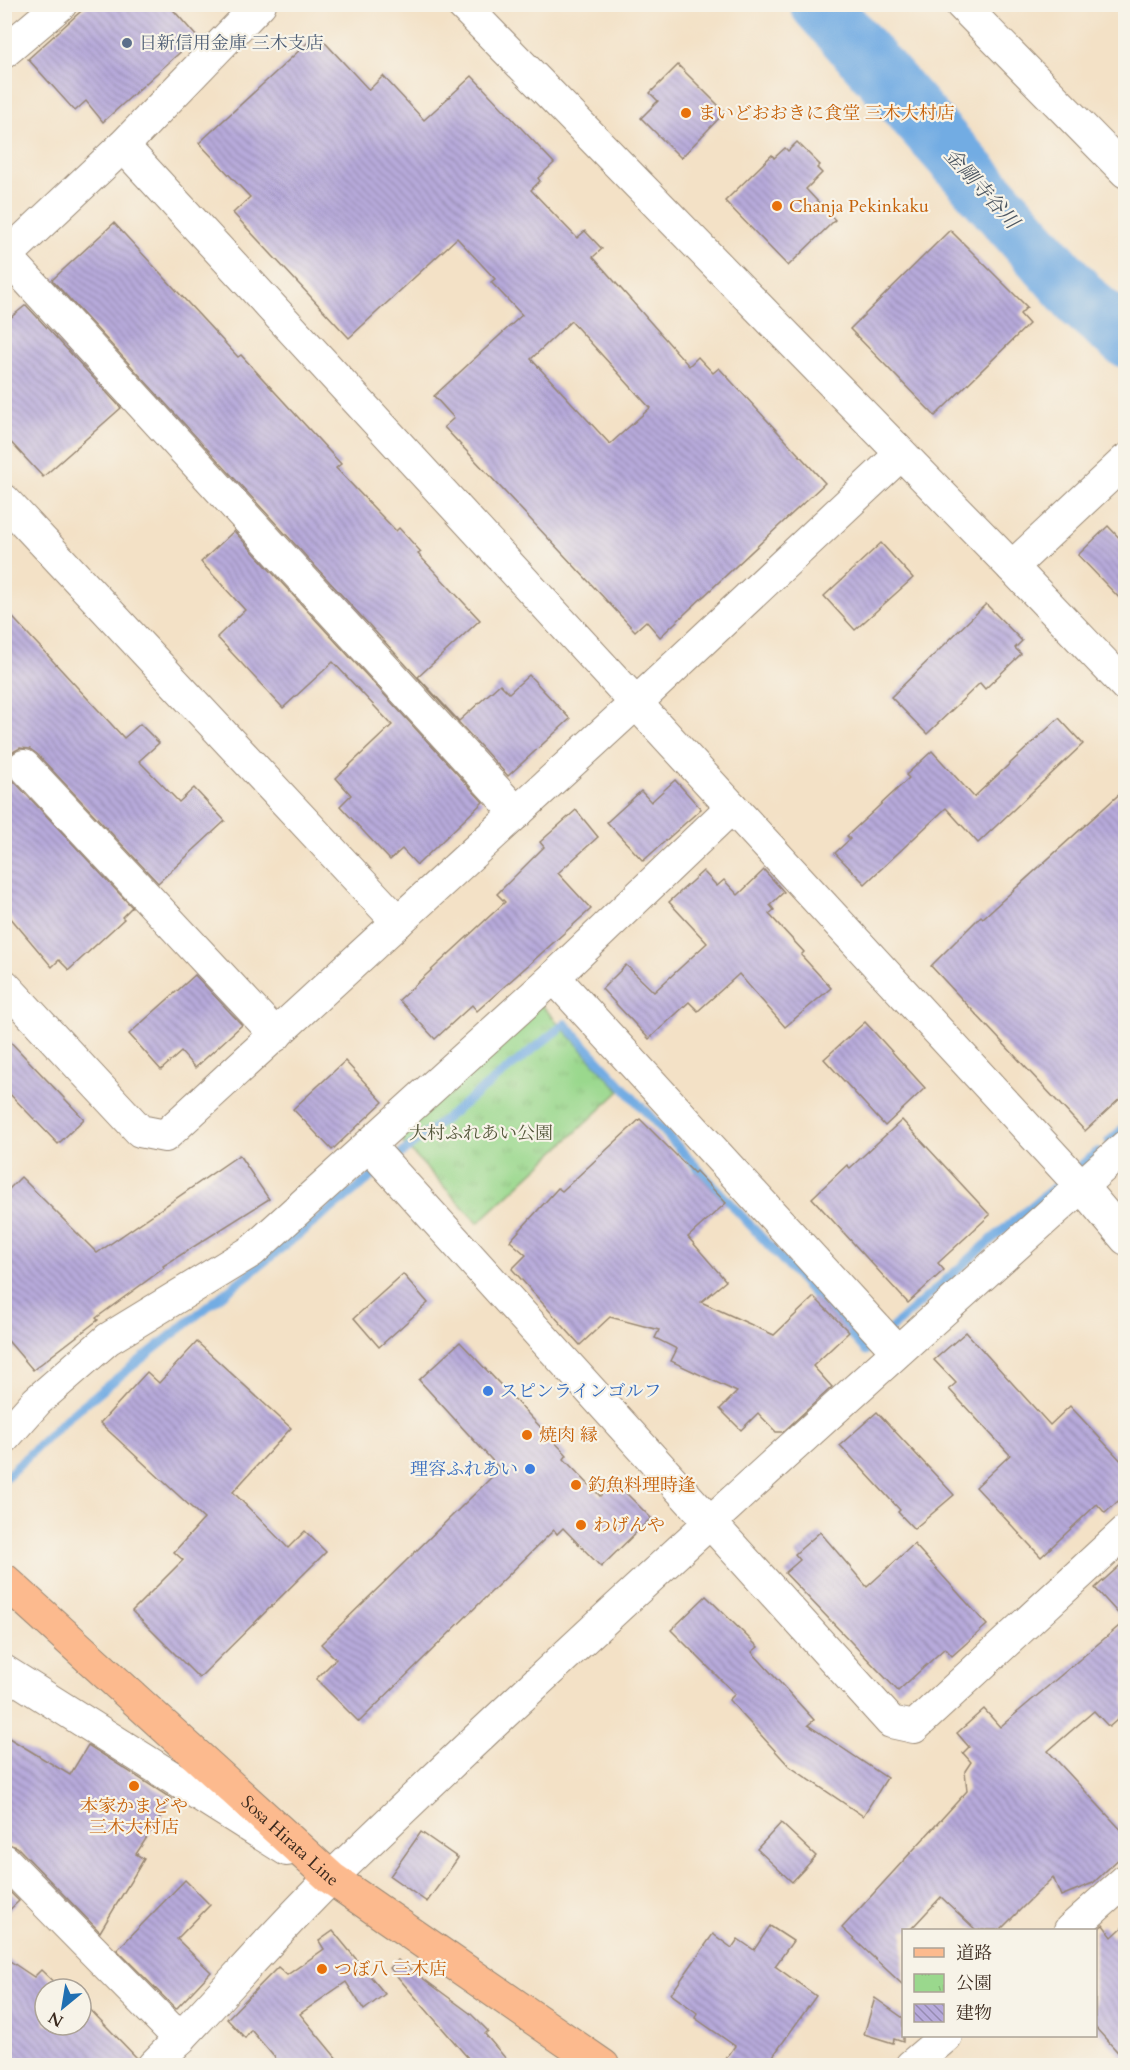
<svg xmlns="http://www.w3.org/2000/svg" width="1130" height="2070" font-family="Cardo,'Noto Serif JP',serif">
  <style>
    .park { fill: url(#park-tufts); stroke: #6a8156; stroke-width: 1.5 }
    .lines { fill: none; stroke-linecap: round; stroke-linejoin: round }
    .stream { stroke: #72ace3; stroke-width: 9 }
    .river { stroke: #72ace3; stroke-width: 58 }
    .building { fill: url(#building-back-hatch); fill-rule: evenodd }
    .minor-casing { stroke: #978672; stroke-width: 34 }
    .major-casing { stroke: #978672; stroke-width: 35 }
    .minor { stroke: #fff; stroke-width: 32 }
    .major { stroke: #fcba8e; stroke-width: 33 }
    .service-dot { fill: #5c6f8a; stroke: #f7f3e8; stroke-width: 2 }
    .food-dot { fill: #e8710a; stroke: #f7f3e8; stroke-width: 2 }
    .shop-dot { fill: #3f7fe0; stroke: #f7f3e8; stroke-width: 2 }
    .labels { text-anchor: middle; stroke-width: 4.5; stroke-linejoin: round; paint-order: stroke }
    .service-label { font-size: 18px; fill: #4e5e75; stroke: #f7f3e8; text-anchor: start }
    .food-label { font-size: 18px; fill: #c56008; stroke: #f7f3e8; text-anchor: start }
    .park-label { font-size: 18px; fill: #53563a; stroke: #f7f3e8 }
    .shop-label { font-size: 18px; fill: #366cbe; stroke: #f7f3e8; text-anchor: start }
    .street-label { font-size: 18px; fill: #3b2a1e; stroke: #f7f3e8 }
    .water-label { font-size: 20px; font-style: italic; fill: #4e5863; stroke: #f7f3e8 }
  </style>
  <defs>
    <pattern id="park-tufts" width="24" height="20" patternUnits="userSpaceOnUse" patternTransform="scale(1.5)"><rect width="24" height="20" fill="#9ad88d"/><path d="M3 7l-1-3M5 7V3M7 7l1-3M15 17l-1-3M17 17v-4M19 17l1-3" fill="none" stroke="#86ba79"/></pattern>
    <pattern id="building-back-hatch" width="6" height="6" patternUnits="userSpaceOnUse" patternTransform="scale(1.5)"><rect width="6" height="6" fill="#b7aadb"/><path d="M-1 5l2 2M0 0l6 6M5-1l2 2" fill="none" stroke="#968bb1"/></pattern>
  </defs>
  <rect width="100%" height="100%" fill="#f7f3e8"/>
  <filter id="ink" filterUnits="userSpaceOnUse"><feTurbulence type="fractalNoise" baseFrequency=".0167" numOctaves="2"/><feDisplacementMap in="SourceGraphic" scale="12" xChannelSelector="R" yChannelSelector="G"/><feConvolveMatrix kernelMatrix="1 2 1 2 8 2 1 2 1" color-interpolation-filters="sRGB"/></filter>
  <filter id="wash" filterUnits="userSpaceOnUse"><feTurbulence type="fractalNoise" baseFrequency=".008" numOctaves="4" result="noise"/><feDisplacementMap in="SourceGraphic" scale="24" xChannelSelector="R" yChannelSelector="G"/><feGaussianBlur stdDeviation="1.35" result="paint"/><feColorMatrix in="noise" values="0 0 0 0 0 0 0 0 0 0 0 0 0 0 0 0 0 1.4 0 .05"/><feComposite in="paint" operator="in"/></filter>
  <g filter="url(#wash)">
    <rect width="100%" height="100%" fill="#f3e1c6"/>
    <path class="park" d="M535,998L620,1091L478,1223L403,1143L401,1120Z"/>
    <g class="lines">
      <g class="stream">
        <path d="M1109,1141L1126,1126"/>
        <path d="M4,1479L68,1417L565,1024L866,1351L992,1239L1097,1152"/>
      </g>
      <path class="river" d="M819,4L1084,303L1126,339"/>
    </g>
    <g id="blocks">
      <g class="building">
        <path d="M89,4H168L197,37L103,122L86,101L75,111L28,59Z"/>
        <path d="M317,34L369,90L383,76L424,120L472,76L554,163L538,178L540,181L531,190L577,238L585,231L602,249L593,257L689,366L698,357L713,373L719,368L825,483L660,637L646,621L635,631L444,427L454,418L434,396L522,315L491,282L495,279L457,238L349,338L233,213L250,197L199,143ZM571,321L650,408L610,444L531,359Z"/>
        <path d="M678,65L725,112L681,158L641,118L658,101L650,93Z"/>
        <path d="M797,142L820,165L817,168L822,173L806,189L835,220L788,266L725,201L772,155L774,158L785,148L788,151Z"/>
        <path d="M114,223L238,357L241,355L341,464L336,468L396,531L399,528L421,552L418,554L480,620L418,677L459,721L500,684L509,693L529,675L570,719L508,776L52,280Z"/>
        <path d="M950,230L1027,307L1020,314L1029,324L935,416L850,329Z"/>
        <path d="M26,305L121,408L43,477L4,435V323Z"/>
        <path d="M1108,526L1125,544V604L1078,555Z"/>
        <path d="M234,531L483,802L417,865L402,849L390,860L340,806L351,795L336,778L392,725L333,662L283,708L217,637L245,610L201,562Z"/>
        <path d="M881,543L913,578L855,630L824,596Z"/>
        <path d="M986,604L1022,641L1015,648L1021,654L985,689L980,683L927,734L891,697Z"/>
        <path d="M4,608L124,738L140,724L159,743L139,761L179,802L194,788L225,821L158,883L37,754L30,749L20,748L11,753L7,761L6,770L11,778L132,907L122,917L124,919L69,970L59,960L52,967L4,910Z"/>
        <path d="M1059,718L1083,744L978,843L946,808L865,884L835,853L850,839L847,836L909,778L906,775L932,751L974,797Z"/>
        <path d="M675,780L701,809L643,861L607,822L641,791L651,802Z"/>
        <path d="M1125,789V1094L1085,1131L931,966L981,916L983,918Z"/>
        <path d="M576,810L598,837L558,873L591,909L477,1011L472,1005L435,1039L399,1000L505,902L497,894L544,847L540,842Z"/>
        <path d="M764,870L784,892L770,905L774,910L769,914L804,952L801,955L831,988L785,1027L739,974L698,1011L689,1002L649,1039L602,989L626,965L654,992L707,943L669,902L703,871L717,886L724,880L738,895Z"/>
        <path d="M195,975L242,1025L195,1068L181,1052L161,1070L129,1034Z"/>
        <path d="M865,1022L925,1088L885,1126L824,1059Z"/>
        <path d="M4,1035L84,1119L58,1144L4,1088Z"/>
        <path d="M345,1061L383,1102L332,1150L293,1109Z"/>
        <path d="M640,1119L694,1173L696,1171L726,1203L688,1237L726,1281L701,1302L774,1335L814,1297L849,1332L813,1366L832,1387L783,1432H776L758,1413L741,1430L720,1409L737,1392L671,1361L677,1349L655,1338L659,1330L610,1317L580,1345L512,1269L526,1255L510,1241L558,1188L562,1191Z"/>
        <path d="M902,1120L990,1215L938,1263L944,1270L908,1303L812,1198L847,1165L850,1168Z"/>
        <path d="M239,1155L269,1199L163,1266L164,1268L96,1318L98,1320L33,1370L4,1336V1194L21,1177L97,1253Z"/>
        <path d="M403,1274L428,1303L379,1347L354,1318Z"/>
        <path d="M966,1332L1050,1425L1070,1406L1125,1465V1495L1105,1513L1097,1504L1041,1557L976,1487L1010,1455L949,1389L956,1383L934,1360Z"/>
        <path d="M197,1342L291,1428L233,1492L288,1548L305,1531L326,1552L199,1678L132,1611L183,1560L174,1552L204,1519L100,1423L147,1372L159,1383Z"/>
        <path d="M460,1342L567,1455L564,1459L600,1496L615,1482L651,1518L601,1567L563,1528L557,1534L554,1530L359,1722L316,1679L336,1659L321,1644L500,1469L419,1380Z"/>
        <path d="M877,1412L954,1495L914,1529L898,1512L900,1510L840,1445Z"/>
        <path d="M820,1532L867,1587L914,1544L987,1625L952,1656L945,1648L898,1691L785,1573L800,1560L795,1554Z"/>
        <path d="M1125,1561V1713L1109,1727L1094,1711L1048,1751L1125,1834V1853L1093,1883L1061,1896L1053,1877L1000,1930H976L941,1897L910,1930H903V1985L842,1928L967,1791L965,1771L971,1762L963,1753L969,1747L957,1733L984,1709L1000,1727L1125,1621L1095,1588Z"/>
        <path d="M706,1596L758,1647L752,1652L814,1720L808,1725L887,1778L863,1816L789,1766L729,1700L735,1694L671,1630Z"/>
        <path d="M4,1735L70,1775L88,1745L172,1799L136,1854L144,1859L100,1932L17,1847L4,1843Z"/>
        <path d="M781,1823L816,1856L792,1882L757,1849Z"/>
        <path d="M421,1832L458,1858L427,1902L390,1876Z"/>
        <path d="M185,1880L210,1905L177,1939L211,1972L176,2009L117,1950Z"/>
        <path d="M4,1886L19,1901L4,1915Z"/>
        <path d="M1103,1925L1112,1937L1125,1925V2060L1095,2027V1931Z"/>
        <path d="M770,1926L793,1941L775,1966L816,1996L766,2066H721L735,2046L695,2018L697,2013L671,1994L713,1934L732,1948L738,1939L754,1950Z"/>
        <path d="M333,1931L385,1994L364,2010L346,1982L300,2014L343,2066H282L251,2030L245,2038L227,2019L278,1967L287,1975L324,1949L319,1941Z"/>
        <path d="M4,1957L34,1977L41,1970L61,1989H45V2025H81V2000L137,2058L136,2066H21L4,2046Z"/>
        <path d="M398,1960L471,2014L488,2031L485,2034L512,2066H475L390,1968Z"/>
        <path d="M875,1998L903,2018V2042L894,2039L893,2043L864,2034Z"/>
      </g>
    </g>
  </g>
  <g filter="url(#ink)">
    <use href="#blocks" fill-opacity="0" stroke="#978672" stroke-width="1.5"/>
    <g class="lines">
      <defs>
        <g id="minor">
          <path d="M462,4L1012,567L1126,686"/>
          <path d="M961,4L1126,172"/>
          <path d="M4,52L61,4"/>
          <path d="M123,146L1081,1186L1126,1239"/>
          <path d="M6,256L517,813"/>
          <path d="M4,258L123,146L260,4"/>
          <path d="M4,500L398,922"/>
          <path d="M1012,567L1126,460"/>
          <path d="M24,766L276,1035"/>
          <path d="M554,977L897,1351"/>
          <path d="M4,985L140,1131L165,1136L636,703L901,454"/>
          <path d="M369,1146L891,1722L914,1727L1126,1531"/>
          <path d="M4,1438L37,1401L108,1339L252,1251L554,977L732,807"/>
          <path d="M4,1671L287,1850"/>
          <path d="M4,1860L180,2039"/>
          <path d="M1070,1930L1126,1880"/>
          <path d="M153,2066C215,2004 271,1936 334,1875C592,1626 859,1386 1126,1146"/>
          <path d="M911,2066L946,2036"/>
        </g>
        <g id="major">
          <path id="s1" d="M4,1580L331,1878L603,2066"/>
        </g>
      </defs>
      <use href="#minor" class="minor-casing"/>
      <use href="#major" class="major-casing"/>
      <use href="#minor" class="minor"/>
      <use href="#major" class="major"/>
    </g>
  </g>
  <circle class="service-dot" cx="127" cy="43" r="6"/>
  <g class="food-dot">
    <circle cx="686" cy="113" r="6"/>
    <circle cx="777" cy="206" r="6"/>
    <circle cx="527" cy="1435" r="6"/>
    <circle cx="576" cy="1485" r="6"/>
    <circle cx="581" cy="1525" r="6"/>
    <circle cx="134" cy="1786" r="6"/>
    <circle cx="322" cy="1969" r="6"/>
  </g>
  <g class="shop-dot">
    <circle cx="488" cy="1391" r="6"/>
    <circle cx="530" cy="1469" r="6"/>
  </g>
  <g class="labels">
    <g class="service-label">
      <text x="139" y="49">日新信用金庫 三木支店</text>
    </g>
    <g class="food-label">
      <text x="698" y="119">まいどおおきに食堂 三木大村店</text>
      <text x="789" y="212">Chanja Pekinkaku</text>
      <text x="539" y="1441">焼肉 縁</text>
      <text x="588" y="1491">釣魚料理時逢</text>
      <text x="593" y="1531">わげんや</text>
      <text x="134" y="1812" text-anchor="middle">本家かまどや<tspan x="134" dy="21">三木大村店</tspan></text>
      <text x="334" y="1975">つぼ八 三木店</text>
    </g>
    <g class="park-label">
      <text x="481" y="1139">大村ふれあい公園</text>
    </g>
    <g class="shop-label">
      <text x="500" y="1397">スピンラインゴルフ</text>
      <text x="518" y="1475" text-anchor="end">理容ふれあい</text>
    </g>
    <g class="street-label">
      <text dy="6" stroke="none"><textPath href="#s1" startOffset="387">Sosa Hirata Line</textPath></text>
    </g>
    <g class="water-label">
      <text transform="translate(982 188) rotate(48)" y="7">金剛寺谷川</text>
    </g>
  </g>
  <rect width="1130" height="2070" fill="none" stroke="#f7f3e8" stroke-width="24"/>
  <rect x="902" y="1929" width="195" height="108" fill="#f7f3e8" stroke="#aca397" stroke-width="1.5"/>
  <rect x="914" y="1948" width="30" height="9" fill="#fcba8e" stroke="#aca397" stroke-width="1.5"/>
  <text x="956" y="1959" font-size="18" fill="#3b2a1e">道路</text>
  <rect x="914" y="1974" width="30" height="18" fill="url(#park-tufts)" stroke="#aca397" stroke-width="1.5"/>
  <text x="956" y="1989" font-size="18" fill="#3b2a1e">公園</text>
  <rect x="914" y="2004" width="30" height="18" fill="url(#building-back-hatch)" stroke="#aca397" stroke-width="1.5"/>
  <text x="956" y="2019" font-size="18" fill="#3b2a1e">建物</text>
  <g transform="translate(63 2007) rotate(210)"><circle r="28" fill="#f7f3e8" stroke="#aca397" stroke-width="1.5"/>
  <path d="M0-4.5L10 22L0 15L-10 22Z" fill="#1f6fb2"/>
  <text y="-9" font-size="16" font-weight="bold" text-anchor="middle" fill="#3b2a1e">N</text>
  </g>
</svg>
